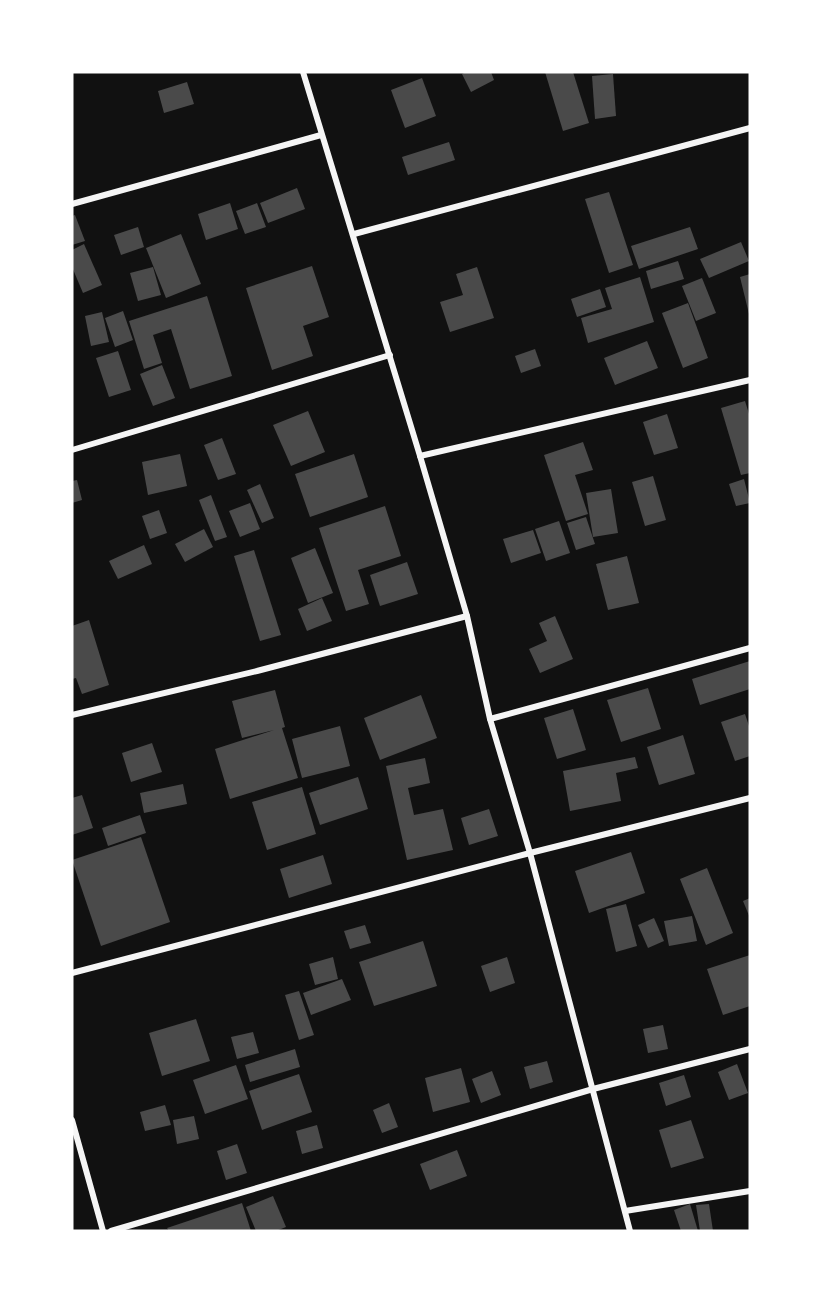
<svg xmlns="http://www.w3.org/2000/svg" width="822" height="1303" font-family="Ubuntu,sans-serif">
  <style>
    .building { fill: #4a4a4a }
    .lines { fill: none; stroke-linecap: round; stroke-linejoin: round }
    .minor { stroke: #f5f5f5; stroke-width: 6 }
  </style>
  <rect width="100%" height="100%" fill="#111"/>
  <g class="building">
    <path d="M466,72H491L494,80L471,92L462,74Z"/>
    <path d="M545,72H573L589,123L563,131Z"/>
    <path d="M613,74L616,116L595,119L592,76Z"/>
    <path d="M422,78L436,116L405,128L391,90Z"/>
    <path d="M187,82L194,104L164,113L158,91Z"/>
    <path d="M449,142L455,160L408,175L402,157Z"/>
    <path d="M297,188L305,209L268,223L260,203Z"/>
    <path d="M609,192L633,265L609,273L585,199Z"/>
    <path d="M230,203L238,229L206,240L198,214Z"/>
    <path d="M257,203L266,227L245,234L236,211Z"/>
    <path d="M75,215L85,241L72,245V216Z"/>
    <path d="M138,227L144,247L121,255L114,235Z"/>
    <path d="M690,227L698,249L639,269L631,246Z"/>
    <path d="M181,234L201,284L166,298L146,248Z"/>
    <path d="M741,242L749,261L709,278L700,259Z"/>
    <path d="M84,244L102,285L83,293L72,267V250Z"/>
    <path d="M678,261L684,279L651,289L646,271Z"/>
    <path d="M312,266L329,317L303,326L313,356L272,370L246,288Z"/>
    <path d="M153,267L161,295L138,301L130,273Z"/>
    <path d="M477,267L494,318L450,332L440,302L463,295L456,274Z"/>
    <path d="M750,274V314H749L740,277Z"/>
    <path d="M640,277L654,322L588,343L581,318L612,309L605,288Z"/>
    <path d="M702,278L716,313L696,321L682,286Z"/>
    <path d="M600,289L606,307L577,317L571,299Z"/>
    <path d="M207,296L232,376L190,389L171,329L153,335L162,363L144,369L129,321Z"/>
    <path d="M688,303L708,358L683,368L662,313Z"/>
    <path d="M123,311L133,340L115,347L105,318Z"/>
    <path d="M102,312L109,342L91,346L85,316Z"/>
    <path d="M647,341L658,368L615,385L604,358Z"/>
    <path d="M535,349L541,366L521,373L515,356Z"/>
    <path d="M118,351L131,390L109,397L96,358Z"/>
    <path d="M162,365L175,398L153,406L140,374Z"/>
    <path d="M745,401L750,417V473L741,475L721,408Z"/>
    <path d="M308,411L325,452L291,466L273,425Z"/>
    <path d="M667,414L678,448L654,455L643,422Z"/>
    <path d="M222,438L236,474L218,480L204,445Z"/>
    <path d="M583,442L593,470L575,475L588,514L566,521L544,455Z"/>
    <path d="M180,454L187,486L148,495L142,462Z"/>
    <path d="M354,454L368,497L310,517L295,474Z"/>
    <path d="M653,476L666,520L645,526L632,482Z"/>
    <path d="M744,479L750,503L736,506L729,484Z"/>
    <path d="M77,480L82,500L72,503V481Z"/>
    <path d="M260,484L274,518L262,523L247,490Z"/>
    <path d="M611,489L618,533L593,537L586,493Z"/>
    <path d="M211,495L227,537L215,541L199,500Z"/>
    <path d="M250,503L260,529L240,537L229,511Z"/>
    <path d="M385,506L401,556L358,570L369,604L346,611L319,528Z"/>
    <path d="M159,510L167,533L150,539L142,516Z"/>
    <path d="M586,517L595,544L576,550L567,523Z"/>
    <path d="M559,521L570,553L546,561L535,529Z"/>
    <path d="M204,529L213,547L185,562L175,544Z"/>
    <path d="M533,530L541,553L511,563L503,539Z"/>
    <path d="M144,545L152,564L118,579L109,561Z"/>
    <path d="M315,548L333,593L308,603L291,558Z"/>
    <path d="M254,550L281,635L260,641L234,556Z"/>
    <path d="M627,556L639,603L608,610L596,564Z"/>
    <path d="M407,562L418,594L380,606L370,575Z"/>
    <path d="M322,598L332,621L307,631L298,609Z"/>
    <path d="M555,616L573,659L540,673L529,649L547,641L539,623Z"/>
    <path d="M89,620L109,685L82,694L76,678L72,679V626Z"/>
    <path d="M750,661V689L700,705L692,679Z"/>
    <path d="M648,688L661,729L621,742L607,700Z"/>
    <path d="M275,690L285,727L282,728L298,778L230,799L215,749L274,730L242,738L232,701Z"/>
    <path d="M421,695L437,738L380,760L364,718Z"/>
    <path d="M573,709L586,750L557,759L544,718Z"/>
    <path d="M745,714L750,729V756L735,761L721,722Z"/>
    <path d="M340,726L350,766L302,778L292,739Z"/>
    <path d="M683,735L695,774L659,785L647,747Z"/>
    <path d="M152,743L162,772L131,782L122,753Z"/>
    <path d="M635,757L638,768L616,773L621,801L570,811L563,771Z"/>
    <path d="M425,758L430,783L408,788L414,815L443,809L453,850L407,860L386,766Z"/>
    <path d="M358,777L368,809L320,825L309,793Z"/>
    <path d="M183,784L187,804L144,813L140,793Z"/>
    <path d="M302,787L316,834L267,850L252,802Z"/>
    <path d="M82,795L93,828L72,835V798Z"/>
    <path d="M489,809L498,836L469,845L461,818Z"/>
    <path d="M140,815L146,833L108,846L102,828Z"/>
    <path d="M141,837L170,922L101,946L72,860Z"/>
    <path d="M631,852L645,893L589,913L575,871Z"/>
    <path d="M323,855L332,884L289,898L280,869Z"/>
    <path d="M707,868L733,933L706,945L680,879Z"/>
    <path d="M750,898V918L743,901Z"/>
    <path d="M626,904L637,946L616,952L606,909Z"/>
    <path d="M692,916L697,941L669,946L664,921Z"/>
    <path d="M654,918L664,941L648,948L638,925Z"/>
    <path d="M365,925L371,943L350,949L344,931Z"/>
    <path d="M423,941L437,986L374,1006L359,962Z"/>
    <path d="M750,955V1006L723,1015L707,969Z"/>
    <path d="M333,957L338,979L315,985L309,964Z"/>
    <path d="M507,957L515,983L490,992L481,966Z"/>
    <path d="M342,979L351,1000L311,1015L303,993Z"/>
    <path d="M299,991L314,1035L299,1040L285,995Z"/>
    <path d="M196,1019L210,1061L162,1076L149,1033Z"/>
    <path d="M663,1025L668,1049L648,1053L643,1029Z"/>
    <path d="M253,1032L259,1053L237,1059L231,1037Z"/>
    <path d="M295,1049L300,1067L250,1082L245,1065Z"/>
    <path d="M547,1061L553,1082L530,1089L524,1067Z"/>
    <path d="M737,1064L748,1093L729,1100L718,1072Z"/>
    <path d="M236,1065L248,1099L205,1114L193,1080Z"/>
    <path d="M461,1068L470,1102L433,1112L425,1078Z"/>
    <path d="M492,1071L501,1095L481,1103L472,1079Z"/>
    <path d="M299,1074L312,1112L262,1130L249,1091Z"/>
    <path d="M684,1075L691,1097L666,1106L659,1083Z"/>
    <path d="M389,1103L398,1127L382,1133L373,1110Z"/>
    <path d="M165,1105L171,1125L145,1131L140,1112Z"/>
    <path d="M194,1116L199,1139L177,1144L173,1120Z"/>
    <path d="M691,1120L704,1158L671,1168L659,1130Z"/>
    <path d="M317,1125L323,1148L302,1154L296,1131Z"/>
    <path d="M237,1144L247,1173L226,1180L217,1151Z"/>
    <path d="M457,1150L467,1176L430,1190L420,1164Z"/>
    <path d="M273,1196L286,1227L276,1231H256L246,1207Z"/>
    <path d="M242,1203L251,1231H169L167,1228Z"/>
    <path d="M690,1204L698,1231H681L674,1210Z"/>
    <path d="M709,1204L713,1231H700L696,1205Z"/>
  </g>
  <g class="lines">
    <g class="minor">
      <path d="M303,72L420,456L467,616L490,719L530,853L630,1231"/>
      <path d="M72,204L321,135"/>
      <path d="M354,234L750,128"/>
      <path d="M72,450L390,355"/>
      <path d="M420,456L750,380"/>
      <path d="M72,715L257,671L467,616"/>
      <path d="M490,719L750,648"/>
      <path d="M72,973L530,853L750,798"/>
      <path d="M72,1120L103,1231"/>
      <path d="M625,1211L750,1191"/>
      <path d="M111,1231L593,1089L750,1049"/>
    </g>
  </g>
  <rect width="822" height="1303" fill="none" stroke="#ffffff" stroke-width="147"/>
</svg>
